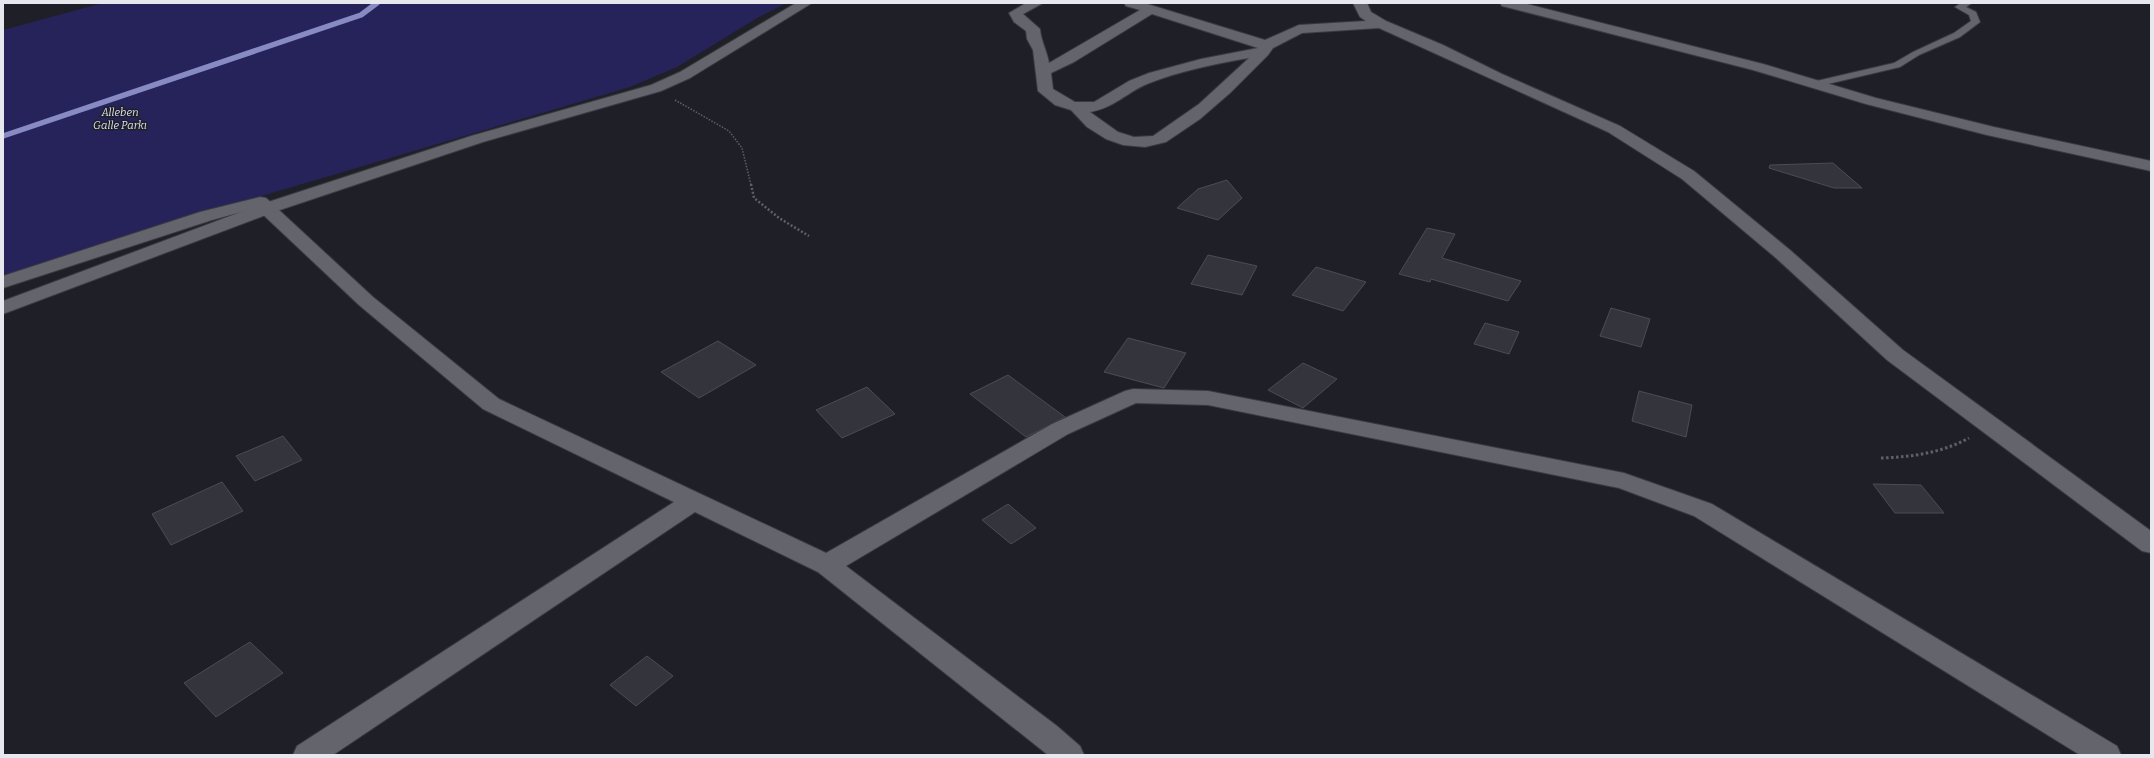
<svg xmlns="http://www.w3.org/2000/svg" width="2154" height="758" font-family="Bitter,serif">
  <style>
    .green { fill: #26235a }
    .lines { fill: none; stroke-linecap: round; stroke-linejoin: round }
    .stream { stroke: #888ac3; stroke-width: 5.5 }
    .building { fill: #33343c; stroke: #4b4c54 }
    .service-casing { stroke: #3a3a41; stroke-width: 2 }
    .minor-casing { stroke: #3a3a41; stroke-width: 2 }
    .tertiary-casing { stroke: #3a3a41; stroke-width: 2 }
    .path-far2 { stroke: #5f6066; stroke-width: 1.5; stroke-dasharray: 1.5 1.5; stroke-linecap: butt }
    .path-far1 { stroke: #5f6066; stroke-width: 2.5; stroke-dasharray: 2 2; stroke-linecap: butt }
    .path { stroke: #5f6066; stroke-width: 3; stroke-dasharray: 2.5 2.5; stroke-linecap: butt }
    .service { fill: #64646d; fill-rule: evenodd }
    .minor { fill: #64646d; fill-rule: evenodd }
    .tertiary { fill: #64646d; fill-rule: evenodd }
    .labels { text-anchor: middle; stroke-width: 3; stroke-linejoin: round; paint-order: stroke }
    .far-park-label { font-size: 11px; font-style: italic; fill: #dddff6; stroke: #1f2027 }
  </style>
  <rect width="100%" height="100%" fill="#1f2027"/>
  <path class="green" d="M103,3H787L757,18L677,67L630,87L167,224L3,277V30Z"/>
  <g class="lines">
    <path class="stream" d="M3,136L361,15L377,3"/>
  </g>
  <g class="building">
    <path d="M1833,163L1862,188H1834L1769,168L1770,165Z"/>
    <path d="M1227,180L1242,198L1218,220L1177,208L1198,189Z"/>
    <path d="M1427,228L1455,234L1442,258L1521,281L1508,301L1431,279L1430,282L1399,274Z"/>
    <path d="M1208,255L1257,266L1242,295L1191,284Z"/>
    <path d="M1316,267L1366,282L1343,311L1292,295Z"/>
    <path d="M1611,308L1650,319L1641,347L1600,336Z"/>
    <path d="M1485,323L1519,332L1509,354L1474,344Z"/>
    <path d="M1128,338L1186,353L1164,388L1104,372Z"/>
    <path d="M718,341L756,365L699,398L661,372Z"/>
    <path d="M1303,363L1337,379L1303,408L1268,390Z"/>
    <path d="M1008,375L1065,417L1026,437L970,394Z"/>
    <path d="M867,387L895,414L842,438L816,410Z"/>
    <path d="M1639,391L1692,405L1686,437L1632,421Z"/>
    <path d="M283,436L302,460L255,481L236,456Z"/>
    <path d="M222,482L243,511L171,545L152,514Z"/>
    <path d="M1873,484L1921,485L1944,513H1895Z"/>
    <path d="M1008,504L1036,528L1011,544L982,520Z"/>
    <path d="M250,642L283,673L216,717L184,683Z"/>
    <path d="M647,656L673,676L636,706L610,685Z"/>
  </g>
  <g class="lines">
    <defs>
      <path id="service" d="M1961,3H1972L1966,7L1976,12L1980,22L1960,37L1919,55L1900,67L1815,87L1810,84L1812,82L1894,63L1913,52L1954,33L1971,21L1969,15L1955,7Z"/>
      <g id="minor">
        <path d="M1026,3H1043L1023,14L1040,29C1041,41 1047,51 1049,63L1140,10L1126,6L1124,3H1144L1265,40L1299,25L1366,21L1360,17L1353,3H1367L1371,12L1386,21L1443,45L1502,74L1620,126L1694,171L1790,250L1903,350L2151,531V553L2142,551L1887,360L1776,258L1682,179L1608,132L1379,28L1302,33L1273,48L1268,55L1230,93L1200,119L1166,142L1145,147L1123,145L1106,139L1087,127L1071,110L1055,105L1038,91L1033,50L1027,39L1026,31L1014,22L1009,13ZM1152,14L1258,48L1201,59L1149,73L1129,81L1094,102H1075L1053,89L1051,73L1074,62ZM1249,58L1199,104L1153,136L1134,137L1118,132L1090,112C1114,108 1126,93 1147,84C1179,71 1214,64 1249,58Z"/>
        <path d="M1500,3H1523L1763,64L1876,98L1994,127L2151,161V171L1987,135L1866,104L1753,70L1502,6Z"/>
        <path d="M260,197L266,198L373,297L499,399L826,553L1052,424L1125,391L1133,389L1208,391L1624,473L1712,504L2117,746L2121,755H2080L1694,516L1619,488L1208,405L1136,403L1068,434L846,566L1057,726L1080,746L1084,755H1048L818,572L695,512L333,755H293L297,746L674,502L483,409L359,305L256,208L212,220L3,288V276L200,212Z"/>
      </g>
      <path id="tertiary" d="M796,3H812L690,78L661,91L483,142L274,212L3,314V301L262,204L471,136L651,85L680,72Z"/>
    </defs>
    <use href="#service" class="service-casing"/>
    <use href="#minor" class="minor-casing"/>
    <use href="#tertiary" class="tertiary-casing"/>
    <path class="path-far2" d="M675,100L729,131L742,148L751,185"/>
    <path class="path-far1" d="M751,184L754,198L779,218L809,236"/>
    <path class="path" d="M1881,458C1912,457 1941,453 1969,438"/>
    <use href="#service" class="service"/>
    <use href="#minor" class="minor"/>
    <use href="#tertiary" class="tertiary"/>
  </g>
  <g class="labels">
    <g class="far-park-label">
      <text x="120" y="116">Alleben<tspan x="120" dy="13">Galle Parkı</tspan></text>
    </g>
  </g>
  <rect width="2154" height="758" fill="none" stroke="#e7e8ed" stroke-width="8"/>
</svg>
